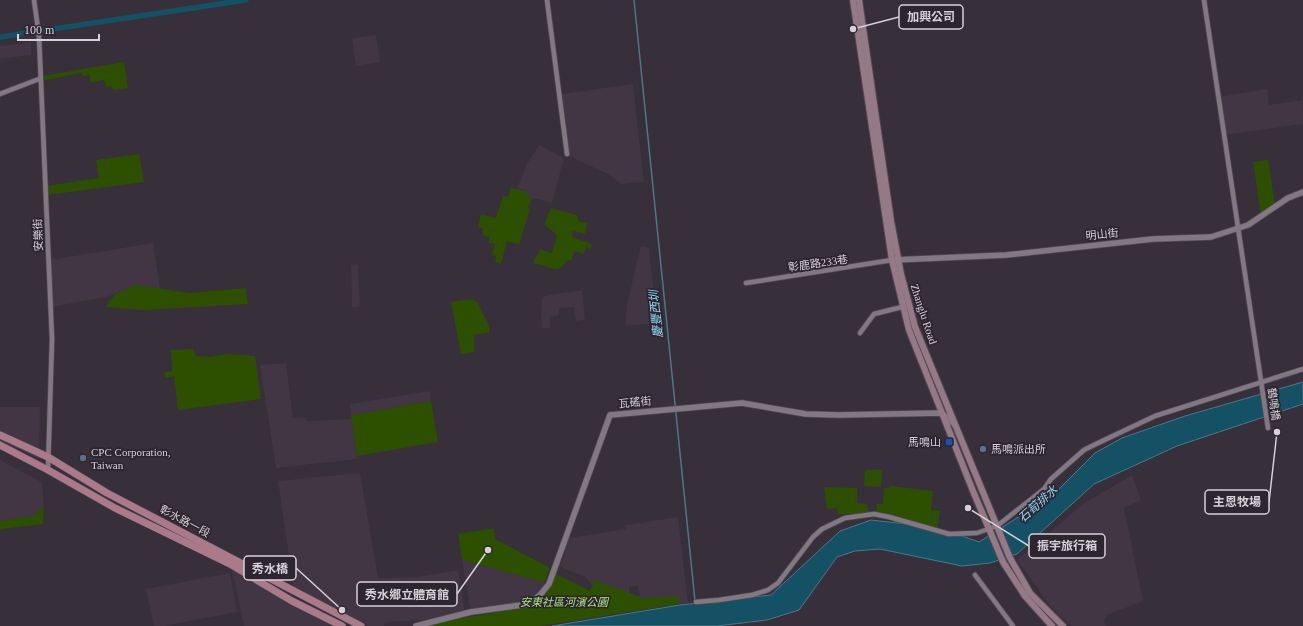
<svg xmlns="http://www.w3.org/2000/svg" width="1303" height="626" font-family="'Times New Roman','Noto Sans TC',serif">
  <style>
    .built { fill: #423544 }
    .green { fill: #2c5000 }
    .water { fill: #145165; stroke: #4e7787 }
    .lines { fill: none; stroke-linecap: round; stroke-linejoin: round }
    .stream { stroke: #4e7787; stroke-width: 1.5 }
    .canal { stroke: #145165; stroke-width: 5.5 }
    .minor-casing { stroke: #524b53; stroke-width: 6 }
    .tertiary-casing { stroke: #524b53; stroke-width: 7 }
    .secondary-casing { stroke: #524b53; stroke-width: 8 }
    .primary-casing { stroke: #524b53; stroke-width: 8 }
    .minor { stroke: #827883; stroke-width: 4.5 }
    .tertiary { stroke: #827883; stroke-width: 5.5 }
    .secondary { stroke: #967987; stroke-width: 6 }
    .primary { stroke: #aa7a8b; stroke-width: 7 }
    .transit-dot { fill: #1a4fb4; stroke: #2d252f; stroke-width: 1.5 }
    .service-dot { fill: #5c6f8a; stroke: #2d252f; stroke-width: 1.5 }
    .labels { text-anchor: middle; stroke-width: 3.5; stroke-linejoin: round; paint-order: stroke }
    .street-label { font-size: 11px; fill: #d6d1d7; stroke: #2d252f }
    .poi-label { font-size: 11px; fill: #d6d1d7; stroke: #2d252f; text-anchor: start }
    .park-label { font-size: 11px; font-style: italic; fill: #ace47f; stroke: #2d252f }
    .water-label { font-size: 12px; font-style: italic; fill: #8edaf8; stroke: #2d252f }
    .leader { fill: none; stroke: #d6d1d7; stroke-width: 1.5 }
    .callout-dot { fill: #d6d1d7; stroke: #2d252f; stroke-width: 1.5 }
    .callout { fill: #2d252f; stroke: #d6d1d7; stroke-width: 1.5 }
    .callout-label { font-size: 12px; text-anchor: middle; font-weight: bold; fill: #d6d1d7 }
  </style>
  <rect width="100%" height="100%" fill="#372f39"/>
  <g class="built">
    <path d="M376,35L380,62L356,66L352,38Z"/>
    <path d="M31,42V55L0,59V46Z"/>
    <path d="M633,84L644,182L621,184L608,174L569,156L561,94Z"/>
    <path d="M1267,89L1269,105L1302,100L1303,124L1224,135L1218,97Z"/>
    <path d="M539,145L564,158L552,203L539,199H532L527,196V191L517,188L527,164Z"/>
    <path d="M153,243L160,289H128L106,297L51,307L49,260Z"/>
    <path d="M641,246L649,248L657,323L625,326L627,304Z"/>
    <path d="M358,264L360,305L358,307H352L351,265Z"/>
    <path d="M582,290L585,320L576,321L574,307L559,308V315L550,317V328L542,329L541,316L542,299L544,296Z"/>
    <path d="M286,363L293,418H306L307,421L352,419L357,459L276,468L260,365Z"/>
    <path d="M430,391L431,401L351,415L350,404Z"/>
    <path d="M0,407H40L39,459L0,440Z"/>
    <path d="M0,460L38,480L42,484L44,505L38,513L34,516L0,521Z"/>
    <path d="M360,473L378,578L417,577L458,570L465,613L424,620L385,622L384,626H368L294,590L278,481Z"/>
    <path d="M1132,475L1141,500L1124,508L1143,601L1107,615L1104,621L1106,626H1072L1051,607L1017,560L1083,504Z"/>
    <path d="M678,517L688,603L642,610L638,586L629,587V593L621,594L591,584L585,577L560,567L569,538L626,529V525Z"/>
    <path d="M462,560L539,581H545L540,592L533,600L471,613Z"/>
    <path d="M232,570L337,626H244Z"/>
    <path d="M230,573L237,612L164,626H154L146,589Z"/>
  </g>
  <g class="green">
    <path d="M124,62L128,88L113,90L112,86L106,87L104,80L90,82V75L83,76L81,73L42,81V76Z"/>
    <path d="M139,154L144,182L47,195L46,186L99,178L96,160Z"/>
    <path d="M1268,160L1275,205L1261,215L1253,162Z"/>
    <path d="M511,188L527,191V196L532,199L527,208L530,209L519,245L507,241L501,264L495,262L496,256L492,255L495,244L489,243V237L483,235V228L478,227L481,214L496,218L503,196L508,197Z"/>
    <path d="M551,208L577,215L579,222L587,223L585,234L573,231L572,237L592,244L591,249L586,247L583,254L574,251L571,261L568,260L558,270L533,263L540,249L552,253L557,235L544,224Z"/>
    <path d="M136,285L190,293L246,288L248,304L143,310L106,307L115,294Z"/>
    <path d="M470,299L477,302L489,326V333L474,335V352L461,354L451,302Z"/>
    <path d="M193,349L196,356L210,357L229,354L255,356L261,399L178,410L174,376L166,378L164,374L166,372L172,371L171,350Z"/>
    <path d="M431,401L438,442L357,456L351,415Z"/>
    <path d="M865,470H882L881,487L864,486Z"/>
    <path d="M890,486L933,491L931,510L940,511L937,531L872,514L877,509L876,504H883L884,488H889Z"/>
    <path d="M824,487L857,488V503L867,504L869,514H838L837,508L827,509Z"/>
    <path d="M44,505L43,524L0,529V521L34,516Z"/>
    <path d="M494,528L495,539L550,568L545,581H539L462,560L458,534Z"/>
    <path d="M556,574L590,591L595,580L643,598L679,596V604L540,626H418L527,607L543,596Z"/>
  </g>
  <path class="water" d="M1303,382V404L1177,446L1094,484L1017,554L990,563L962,566L880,549L855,551L837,557L799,610L767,620L717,626H552L680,605L771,595L840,531L871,520L924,526L944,535L962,536L979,542L1053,495L1095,453L1122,438L1185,416Z"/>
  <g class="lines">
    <path class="stream" d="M634,0L695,601"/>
    <path class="canal" d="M0,37L246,0"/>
    <defs>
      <g id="minor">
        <path d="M34,0L39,36L52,339L48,470"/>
        <path d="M547,0L567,154"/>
        <path d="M1204,0L1268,428"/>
        <path d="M0,94L39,79"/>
        <path d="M746,283L892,260"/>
        <path d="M860,333L874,314L902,307"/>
        <path d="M975,575L1013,626"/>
        <path d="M696,602L719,600L752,595L768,590L778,583L813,537L822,529L845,518L874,514L889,517L949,534L977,533L997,526L1044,489L1051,479L1084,450L1096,444L1155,416L1303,369"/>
      </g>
      <g id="tertiary">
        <path d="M894,260L1006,255L1153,239L1211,237L1248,225L1288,198L1303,192"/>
        <path d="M416,626L471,612L529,604L540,595L549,584L610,415L742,403L806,414L839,415L942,413L955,425"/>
      </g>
      <g id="secondary">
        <path d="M853,0L892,260L909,330L973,491L1003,562L1025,596L1052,626"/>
        <path d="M859,0L891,221L901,274L915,327L1010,558L1030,593L1063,626"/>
      </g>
      <g id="primary">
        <path d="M0,435L48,457L107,493L361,626"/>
        <path d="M0,445L48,470L115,508L230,564L292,601L342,626"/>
      </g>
    </defs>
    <use href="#minor" class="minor-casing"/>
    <use href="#tertiary" class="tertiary-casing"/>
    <use href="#secondary" class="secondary-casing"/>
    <use href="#primary" class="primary-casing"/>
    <use href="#minor" class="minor"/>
    <use href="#tertiary" class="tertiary"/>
    <use href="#secondary" class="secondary"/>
    <use href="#primary" class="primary"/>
  </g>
  <rect class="transit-dot" x="945" y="438" width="8" height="8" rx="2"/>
  <g class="service-dot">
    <circle cx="983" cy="449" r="4"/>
    <circle cx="83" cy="458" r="4"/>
  </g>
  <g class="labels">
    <g class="street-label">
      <text transform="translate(1102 234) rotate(-6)" y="4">明山街</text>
      <text transform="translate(38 235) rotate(-92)" y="4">安樂街</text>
      <text transform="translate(818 263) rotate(-8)" y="4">彰鹿路233巷</text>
      <text transform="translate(924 314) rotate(72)" y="4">Zhanglu Road</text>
      <text transform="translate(635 402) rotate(-6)" y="4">瓦磘街</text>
      <text transform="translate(1274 404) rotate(82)" y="4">鶴鳴橋</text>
      <text transform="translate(185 521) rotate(28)" y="4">彰水路一段</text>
    </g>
    <g class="poi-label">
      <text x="941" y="446" text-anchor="end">馬鳴山</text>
      <text x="991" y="453">馬鳴派出所</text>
      <text x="91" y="456">CPC Corporation,<tspan x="91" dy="13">Taiwan</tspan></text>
    </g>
    <g class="park-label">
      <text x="564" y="606">安東社區河濱公園</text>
    </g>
    <g class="water-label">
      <text transform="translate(656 314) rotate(-96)" y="4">慶豐西圳</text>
      <text transform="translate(1038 504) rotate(-42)" y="4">石筍排水</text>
    </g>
  </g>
  <path class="leader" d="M853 29L899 17M1277 432L1269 502M968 508L1029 546M342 610L296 568M488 550L457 594"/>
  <g class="callout-dot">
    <circle cx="853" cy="29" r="4"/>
    <circle cx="1277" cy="432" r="4"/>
    <circle cx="968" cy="508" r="4"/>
    <circle cx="342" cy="610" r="4"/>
    <circle cx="488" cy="550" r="4"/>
  </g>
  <g class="callout">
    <rect x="899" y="5" width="64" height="24" rx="4"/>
    <rect x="1205" y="490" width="64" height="24" rx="4"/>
    <rect x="1029" y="534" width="76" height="24" rx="4"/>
    <rect x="244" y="556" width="52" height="24" rx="4"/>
    <rect x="357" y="582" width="100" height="24" rx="4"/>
  </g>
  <g class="callout-label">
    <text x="931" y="21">加興公司</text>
    <text x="1237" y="506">主恩牧場</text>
    <text x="1067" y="550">振宇旅行箱</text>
    <text x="270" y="573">秀水橋</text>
    <text x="407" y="599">秀水鄉立體育館</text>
  </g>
  <path d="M18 34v6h81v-6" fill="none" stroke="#d6d1d7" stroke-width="2"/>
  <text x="24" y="34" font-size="12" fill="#d6d1d7" stroke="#2d252f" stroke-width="3" paint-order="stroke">100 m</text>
</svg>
